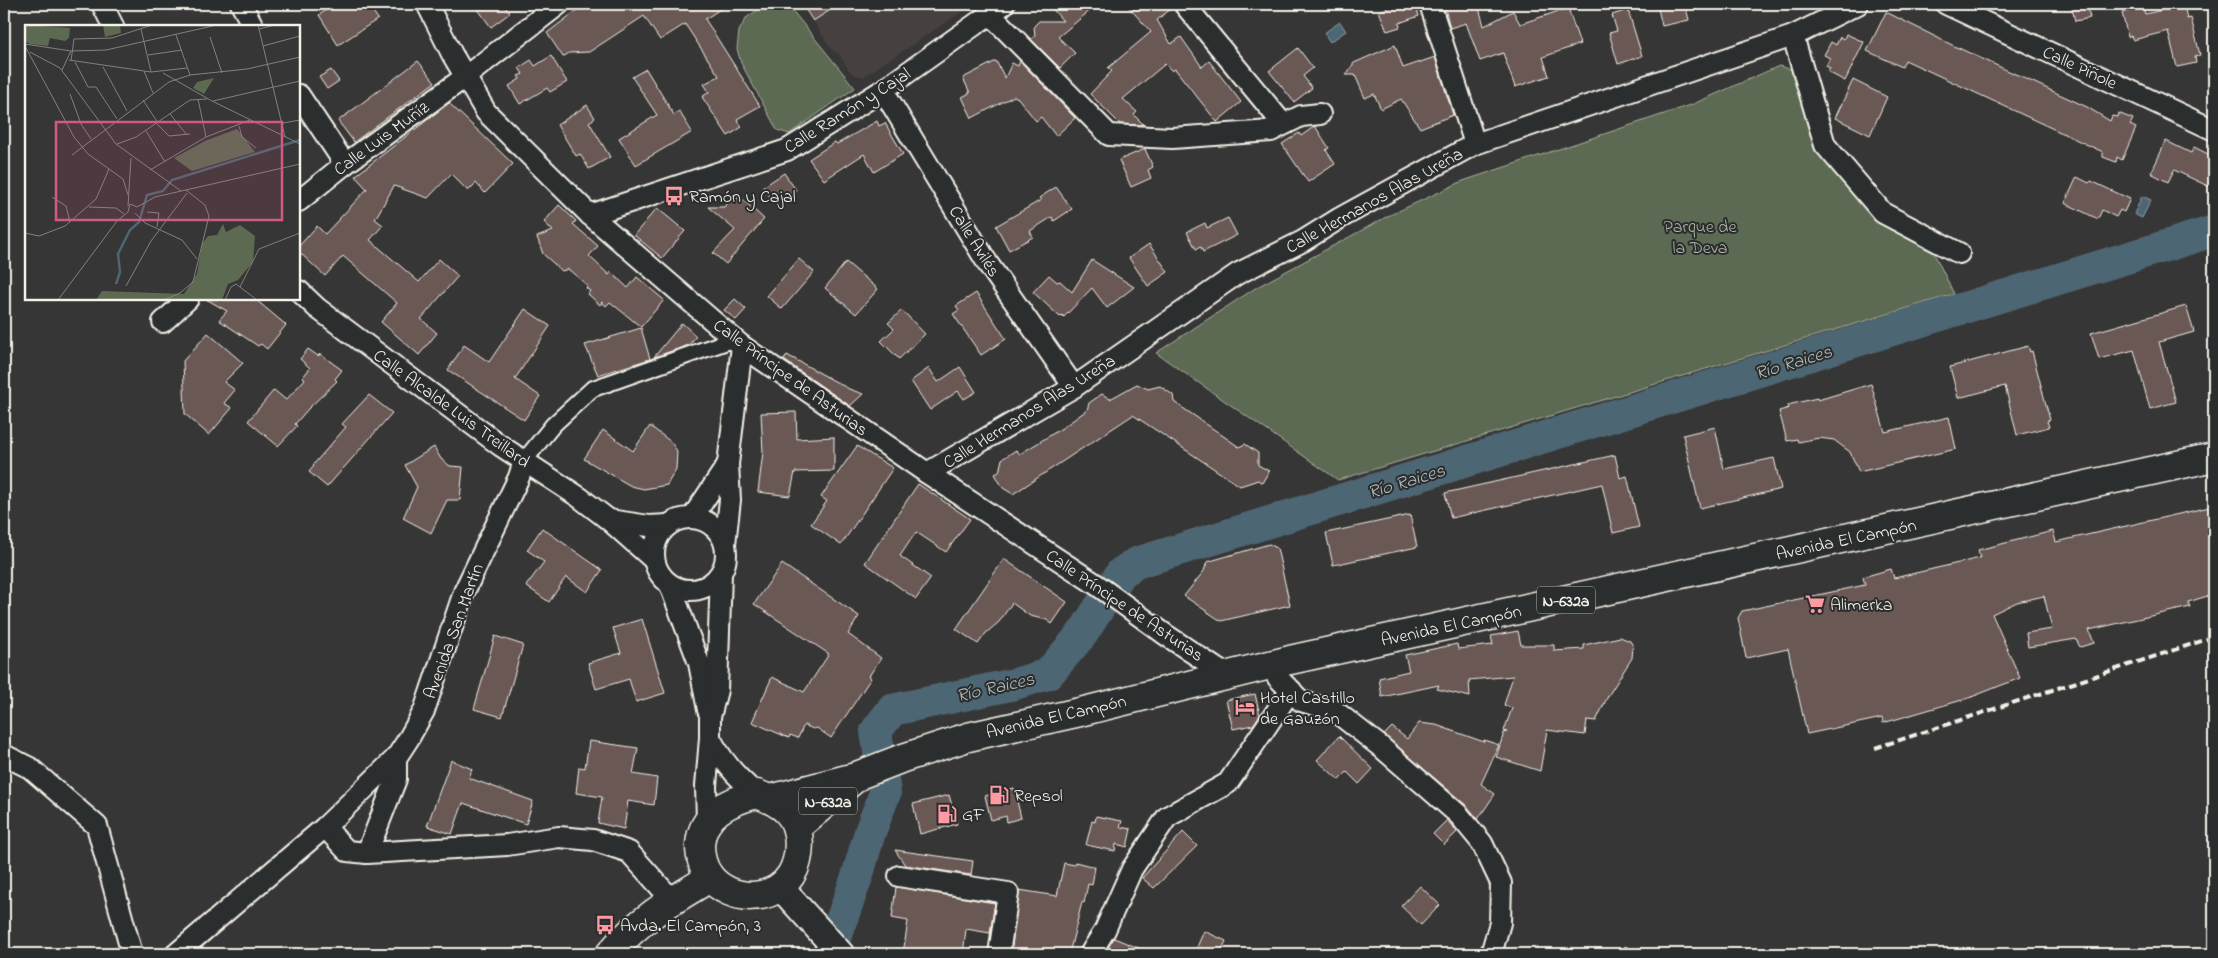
<svg xmlns="http://www.w3.org/2000/svg" width="2218" height="958" font-family="'Indie Flower',sans-serif">
  <style>
    .built { fill: #46403f }
    .green { fill: #5c6a52; stroke: #a8ae9d }
    .water { fill: #4e6673; stroke: #909ea2 }
    .lines { fill: none; stroke-linecap: round; stroke-linejoin: round }
    .river { stroke: #4e6673; stroke-width: 32 }
    .building { fill: #6a5854; stroke: #f4f1e8 }
    .pedestrian-casing { stroke: #f4f1e8; stroke-width: 19 }
    .minor-casing { stroke: #f4f1e8; stroke-width: 24 }
    .tertiary-casing { stroke: #f4f1e8; stroke-width: 29 }
    .primary-casing { stroke: #f4f1e8; stroke-width: 31 }
    .pedestrian { stroke: #2a2d2e; stroke-width: 15 }
    .minor { stroke: #2a2d2e; stroke-width: 20 }
    .tertiary { stroke: #2a2d2e; stroke-width: 25 }
    .primary { stroke: #2a2d2e; stroke-width: 28 }
    .rail { stroke: #f4f1e8; stroke-width: 4; stroke-dasharray: 8 4; stroke-linecap: butt }
    .labels { text-anchor: middle; stroke-width: 4; stroke-linejoin: round; paint-order: stroke }
    .shield { fill: #2a2d2e; stroke: #b7b6b0; stroke-width: 1 }
    .shield-label { font-size: 16px; font-weight: bold; fill: #f4f1e8 }
    .street-label { font-size: 18px; fill: #f4f1e8; stroke: #2a2d2e }
    .poi-label { font-size: 18px; fill: #f4f1e8; stroke: #2a2d2e; text-anchor: start }
    .park-label { font-size: 18px; fill: #b0b4a4; stroke: #2a2d2e }
    .water-label { font-size: 19px; font-style: italic; fill: #b2b9b9; stroke: #2a2d2e }
    .inset-river { fill: none; stroke: #4e6673; stroke-width: 2.5 }
    .inset-road { fill: none; stroke: #83817d; stroke-width: 1 }
    .view { fill: #d15985; fill-opacity: 0.15; stroke: #d15985; stroke-width: 2.5 }
    .inset-edge { fill: none; stroke: #f4f1e8; stroke-width: 2.5 }
  </style>
  <rect width="100%" height="100%" fill="#373636"/>
  <filter id="ink" filterUnits="userSpaceOnUse"><feTurbulence type="fractalNoise" baseFrequency=".02" numOctaves="2"/><feDisplacementMap in="SourceGraphic" scale="10" xChannelSelector="R" yChannelSelector="G"/><feConvolveMatrix kernelMatrix="1 2 1 2 8 2 1 2 1" color-interpolation-filters="sRGB"/></filter>
  <g filter="url(#ink)">
    <path class="built" d="M802,4H974L863,77L851,73L838,53L832,50Z"/>
    <g class="green">
      <path d="M766,4H787L855,88L789,134L777,130L741,63L737,49L739,31L746,18Z"/>
      <path d="M1779,66L1797,71L1821,156L1872,216L1933,251L1954,294L1338,480L1156,353L1257,287L1388,216L1463,181L1691,105Z"/>
    </g>
    <g class="water">
      <path d="M1340,22L1346,31L1330,42L1324,33Z"/>
      <path d="M2142,196L2151,200L2142,218L2134,214Z"/>
    </g>
    <g class="lines">
      <path class="river" d="M829,954L857,877L870,832L885,793L876,731L892,710L1015,684L1048,674L1083,633L1121,573L1136,563L2214,231"/>
    </g>
    <g class="building">
      <path d="M335,4H368L378,19L338,45L319,15Z"/>
      <path d="M474,4H503L510,13L491,27Z"/>
      <path d="M585,4H728L705,19L760,106L737,119L742,127L728,136L702,97L709,92L704,84L719,76L685,24L660,40L644,16L589,52L569,53L563,57L547,33Z"/>
      <path d="M802,4H840L813,21Z"/>
      <path d="M1048,4H1098L1058,37L1075,53L1060,68L1031,39L1035,36L1034,26L1039,21H1063Z"/>
      <path d="M1126,4H1172L1173,7L1157,20L1171,44L1181,37L1202,67L1209,61L1241,102L1217,122L1175,69L1172,71L1165,64L1123,99L1137,112L1134,115L1144,125L1120,124L1090,94L1112,71L1108,68L1151,32Z"/>
      <path d="M1400,4H1415L1419,16L1399,23L1400,27L1387,31L1379,11Z"/>
      <path d="M1444,4H1478L1484,26L1513,11L1520,24L1568,8L1580,44L1543,57L1549,76L1515,87L1503,53L1480,61L1466,23L1450,28Z"/>
      <path d="M1657,4H1685L1689,20L1662,26Z"/>
      <path d="M2071,4H2087L2090,18L2075,21Z"/>
      <path d="M2184,5L2187,19L2191,18L2200,55L2195,57L2196,63L2177,67L2168,31L2133,40L2131,36L2128,37L2122,13L2143,7L2145,14Z"/>
      <path d="M1628,10L1642,56L1618,64L1609,33L1617,31L1612,15Z"/>
      <path d="M1886,12L1952,45L2087,107L2110,121L2112,116L2117,117L2118,113L2133,119L2130,125L2136,128L2122,160L2117,157L2116,162L2103,157V152L1905,60L1902,67L1867,51Z"/>
      <path d="M1846,34L1864,42L1845,81L1828,72L1830,68L1826,66L1830,58L1824,55L1831,42L1836,45L1840,37L1844,39Z"/>
      <path d="M1395,45L1403,68L1435,57L1453,115L1420,128L1401,99L1381,109L1374,94L1365,98L1355,75H1346L1354,63Z"/>
      <path d="M1298,48L1313,68L1303,76L1312,88L1294,102L1269,71Z"/>
      <path d="M551,56L567,82L550,92L547,88L520,104L509,86L520,79L518,76L523,74L519,68L531,60L535,66Z"/>
      <path d="M418,61L435,82L354,142L338,121Z"/>
      <path d="M996,61L1005,78L1012,63L1018,66L1020,61L1075,118L1056,136L1041,117L1036,121L1018,98L1014,96L972,118L962,97L970,93L963,78Z"/>
      <path d="M646,69L674,115L679,111L692,132L636,165L619,138L657,115L632,77Z"/>
      <path d="M331,70L339,81L327,89L319,77Z"/>
      <path d="M1853,80L1887,97L1870,135L1835,118Z"/>
      <path d="M449,103L513,164L485,193L476,183L468,191L451,174L428,198L394,186L375,219L383,225L370,240L419,282L439,259L458,276L421,319L437,333L419,355L381,322L397,303L343,256L325,276L299,252V246L317,226L325,234L367,189L355,176Z"/>
      <path d="M587,105L595,118L589,122L610,157L589,169L580,154L576,156L557,125Z"/>
      <path d="M877,121L879,126L885,123L903,154L874,172L864,154L824,180L809,159L835,142L837,144Z"/>
      <path d="M1315,126L1329,148L1326,150L1335,164L1308,182L1282,144L1299,133L1301,136Z"/>
      <path d="M2166,141L2191,153L2194,147L2214,157V189L2174,170L2168,182L2151,173Z"/>
      <path d="M1145,149L1153,167L1148,170L1151,178L1131,187L1119,160Z"/>
      <path d="M784,173L796,190L775,204L763,187Z"/>
      <path d="M2077,177L2089,183L2091,181L2130,199L2124,212L2120,210L2116,217L2102,210L2098,219L2065,203Z"/>
      <path d="M1056,187L1072,209L1054,221L1052,217L1030,231L1033,237L1009,250L996,226L1041,200L1039,198Z"/>
      <path d="M739,196L764,219L726,264L713,253L735,230L708,207H724L732,198L735,201Z"/>
      <path d="M559,205L576,221L573,224L598,246L589,256L609,275L611,272L628,288L637,277L664,300L641,327L610,302L606,306L602,302L600,305L588,294L590,291L586,288L588,286L568,269L562,271L543,254L537,237L553,231L544,222Z"/>
      <path d="M657,208L685,231L662,258L634,235Z"/>
      <path d="M1228,218L1237,235L1203,252L1201,247L1196,249L1187,232L1205,223L1207,228Z"/>
      <path d="M1149,244L1168,272L1148,286L1129,258Z"/>
      <path d="M799,259L814,272L782,309L767,296Z"/>
      <path d="M1092,260L1134,287L1107,308L1092,288L1064,317L1062,315L1060,317L1033,292L1049,275L1057,282L1060,281L1072,292Z"/>
      <path d="M846,262L878,289L856,314L825,288Z"/>
      <path d="M976,293L1006,339L981,355L953,314L959,310L956,306Z"/>
      <path d="M206,299H255L286,325L267,349L261,344L258,346L219,320L227,311Z"/>
      <path d="M735,299L746,309L736,320L724,310Z"/>
      <path d="M2186,306L2194,332L2159,342L2176,402L2150,409L2134,350L2099,359L2091,333Z"/>
      <path d="M525,309L550,326L515,379L540,396L524,420L448,370L464,345L489,362Z"/>
      <path d="M902,310L925,334L899,359L881,341L894,329L888,323Z"/>
      <path d="M682,323L696,336L689,345L654,357Z"/>
      <path d="M641,328L650,359L598,375L585,345Z"/>
      <path d="M208,333L243,363L224,382L235,390L224,403L232,408L209,435L185,414L183,361Z"/>
      <path d="M2028,346L2030,352L2032,351L2050,420L2047,421L2049,427L2017,435L2005,386L1958,398L1950,367Z"/>
      <path d="M308,349L318,356L320,354L342,370L335,379L337,381L308,409L295,424L297,426L278,446L248,421L274,390L286,400L305,379L303,377L310,368L300,359Z"/>
      <path d="M787,355L849,389L863,394L850,406L784,360Z"/>
      <path d="M960,367L976,392L964,399L958,391L930,410L911,381L929,368L938,382Z"/>
      <path d="M1137,384L1148,389L1160,386L1173,395L1174,402L1199,419L1239,447L1245,444L1258,453V465L1269,471L1262,483L1258,480L1240,486L1133,415L1013,494L1003,488L995,474L999,472L1002,459L1016,450L1020,454L1062,428L1087,410L1089,403L1102,394L1110,399Z"/>
      <path d="M1871,384L1885,432L1949,417L1956,449L1859,472L1850,452L1834,440L1819,438L1798,442L1797,439L1787,441L1779,411L1789,408L1788,405L1817,398L1818,400Z"/>
      <path d="M369,395L392,413L327,487L309,472L314,466L313,465L346,427L342,424Z"/>
      <path d="M796,412L797,439L834,437V471L795,472L790,496L758,492L763,452L761,413Z"/>
      <path d="M650,426L671,442L677,451L676,469L667,485L644,489L631,486L584,459L603,430L633,451Z"/>
      <path d="M1715,427L1724,469L1774,458L1781,489L1700,508L1683,435Z"/>
      <path d="M857,446L893,468L841,545L811,524L827,501L821,497Z"/>
      <path d="M434,447L441,459L450,466L463,467L460,500H447L431,533L403,518L417,487L405,465Z"/>
      <path d="M1615,455L1620,478L1627,476L1639,527L1613,533L1602,484L1451,518L1445,493Z"/>
      <path d="M918,484L970,519L946,552L916,532L900,556L931,578L916,599L865,563Z"/>
      <path d="M2214,506V594L2188,602L2190,607L2089,630L2094,643L2080,647L2076,639L2028,647L2026,633L2052,629L2044,596L2017,602L1992,614L2020,678L1969,698L1883,723L1882,718L1807,734L1788,649L1746,658L1738,618L1742,611L1865,585L1863,577L1891,569L1894,578L1980,558L1978,550L2053,531L2056,542Z"/>
      <path d="M1410,515L1417,547L1333,565L1326,533Z"/>
      <path d="M542,528L602,570L587,592L566,577L549,602L526,586L544,562L527,550Z"/>
      <path d="M1269,544L1277,548L1290,605L1221,621L1184,596L1204,571L1207,562Z"/>
      <path d="M1004,559L1067,602L1052,624L1047,620L1030,616L1012,603L999,622L986,633L978,644L956,629Z"/>
      <path d="M782,564L859,616L848,634L881,658L869,676L871,678L831,738L817,728L813,729L804,725L798,738L790,735L789,738L752,722L772,677L804,692L829,654L754,604Z"/>
      <path d="M642,619L665,693L636,702L629,679L596,689L588,663L621,653L613,628Z"/>
      <path d="M1518,631L1521,645H1554V651L1584,649V645L1620,637L1630,641L1633,646L1632,658L1608,696L1596,721L1587,720L1585,735L1547,730L1540,771L1496,757L1504,733L1507,732L1504,731L1512,708L1504,705L1513,676L1469,680L1470,697L1437,689L1439,685L1382,697L1379,678L1409,671L1405,655L1457,644L1458,649L1493,645L1491,636Z"/>
      <path d="M495,636L523,645L502,717L474,709Z"/>
      <path d="M1255,694L1260,715L1253,725L1233,729L1226,700Z"/>
      <path d="M1419,723L1436,725L1484,742V740L1499,745L1481,784L1495,794L1478,819L1467,806L1384,735L1392,727L1407,739Z"/>
      <path d="M1339,736L1373,769L1359,784L1347,772L1339,780L1317,760Z"/>
      <path d="M589,741L638,748L633,774L657,778L654,805L628,801L624,829L598,823L602,797L576,793L579,767L585,768Z"/>
      <path d="M451,760L472,769L469,778L533,801L526,824L463,803L452,834L427,826Z"/>
      <path d="M1014,788L1021,818L1007,822L1006,816L991,820L985,796Z"/>
      <path d="M949,795L957,824L920,834L913,804Z"/>
      <path d="M1096,816L1122,821L1120,827L1131,829L1127,847L1116,844L1115,851L1086,845L1092,821L1095,822Z"/>
      <path d="M1447,820L1457,832L1444,845L1433,834Z"/>
      <path d="M1183,832L1197,846L1154,888L1142,878Z"/>
      <path d="M895,850L973,861L971,875L905,865Z"/>
      <path d="M1075,862L1095,867L1092,885L1088,884L1084,903L1082,902L1069,954H1011L1019,890L1057,896L1064,863L1075,865Z"/>
      <path d="M1420,886L1440,905L1421,925L1401,906Z"/>
      <path d="M896,887L995,903L990,933L966,929L963,954H903L908,921L892,918Z"/>
      <path d="M1204,931L1226,941L1220,954H1194Z"/>
      <path d="M1114,938L1153,954H1104Z"/>
    </g>
    <g class="lines">
      <defs>
        <path id="pedestrian" d="M524,461L553,425L592,389L734,339"/>
        <g id="minor">
          <path d="M102,4L113,26"/>
          <path d="M241,4L253,26"/>
          <path d="M427,4L452,54L486,112L590,215L742,346L927,473L1097,585L1166,635L1226,675"/>
          <path d="M1184,4L1283,124"/>
          <path d="M1430,4L1475,144"/>
          <path d="M1946,4L2214,130"/>
          <path d="M990,14L1109,135L1172,138L1271,131L1301,116L1320,114"/>
          <path d="M1793,36L1825,145L1883,213L1959,253"/>
          <path d="M883,90L988,264L1074,387"/>
          <path d="M299,95L345,164"/>
          <path d="M299,201L345,164L465,77L559,4"/>
          <path d="M590,215L787,150L883,90L1004,4"/>
          <path d="M299,291L317,308L501,446L579,497L609,520L654,560"/>
          <path d="M163,322L188,299"/>
          <path d="M927,473L1074,387L1237,274L1303,241L1340,218L1475,144L1793,36L1858,4"/>
          <circle cx="690" cy="554" r="36"/>
          <path d="M692,518L728,464"/>
          <path d="M609,520L649,526L668,525"/>
          <path d="M725,544L730,500L728,464L742,346"/>
          <path d="M670,585L699,663L708,710"/>
          <path d="M1271,665L1278,678L1301,701L1335,711L1381,747L1459,815L1482,843L1501,883L1500,923L1491,954"/>
          <path d="M710,738C722,761 737,778 757,794"/>
          <path d="M4,755L30,768L97,826L132,954"/>
          <path d="M707,821L706,786L710,738V717L717,690L721,573"/>
          <path d="M325,827L347,851L367,853L507,845L559,837L593,840L629,852L672,900"/>
          <path d="M367,853L396,779V758"/>
          <path d="M899,876L1008,893L999,954"/>
          <path d="M176,954L325,827L396,758L409,738L424,711L464,592L519,477L524,461"/>
          <path d="M1090,954L1105,930L1132,869L1167,817L1228,783L1291,690"/>
        </g>
        <path id="tertiary" d="M780,887L841,954"/>
        <g id="primary">
          <path d="M757,794C768,798 779,803 787,811C802,826 802,857 791,875C773,903 730,902 710,877C703,868 700,856 700,845C702,813 730,801 757,794Z"/>
          <path d="M770,799L851,778"/>
          <path d="M797,827L859,775L903,758L968,737L1080,712L1290,660L2214,457"/>
          <path d="M610,954C639,919 671,901 710,878"/>
        </g>
      </defs>
      <use href="#pedestrian" class="pedestrian-casing"/>
      <use href="#minor" class="minor-casing"/>
      <use href="#tertiary" class="tertiary-casing"/>
      <use href="#primary" class="primary-casing"/>
      <use href="#pedestrian" class="pedestrian"/>
      <use href="#minor" class="minor"/>
      <use href="#tertiary" class="tertiary"/>
      <use href="#primary" class="primary"/>
      <g class="rail">
        <path d="M1875,748L2214,637"/>
        <path d="M1624,954L1627,945"/>
      </g>
    </g>
  </g>
  <defs>
    <symbol id="bus-bare" viewBox="-9 -9 18 18"><path d="M-5-6H5V4H4V6H2V4H-2V6H-4V4H-5ZM-3.5-4V0h7V-4ZM-3.5 1.2v1.5H-2V1.2ZM2 1.2v1.5H3.5V1.2Z" fill="#ff9aa2" stroke="#2a2d2e" stroke-width="2.5" paint-order="stroke"/></symbol>
    <symbol id="supermarket-bare" viewBox="-9 -9 18 18"><path d="M-6-5.5h2.5l.6 2H6L4.5 2H-2.5L-4.4-4H-6ZM-1.5 3.2a1.3 1.3 0 1 0 .1 0ZM3 3.2a1.3 1.3 0 1 0 .1 0Z" fill="#ff9aa2" stroke="#2a2d2e" stroke-width="2.5" paint-order="stroke"/></symbol>
    <symbol id="hotel-bare" viewBox="-9 -9 18 18"><path d="M-6-4.5h1.5V1H6V5H4.5V3h-9V5H-6ZM-4 0a1.8 1.8 0 1 1 3.6 0ZM.5 0V-2.5h3Q6-2.5 6 0Z" fill="#ff9aa2" stroke="#2a2d2e" stroke-width="2.5" paint-order="stroke"/></symbol>
    <symbol id="fuel-bare" viewBox="-9 -9 18 18"><path d="M-5.5-6h7V0h2V4h1.3V-2.5L3-4.5l.8-.8L6-3V5H2.5V1h-1V6h-7ZM-4.2-4.7v3.2H.2V-4.7Z" fill="#ff9aa2" stroke="#2a2d2e" stroke-width="2.5" paint-order="stroke"/></symbol>
  </defs>
  <g fill-rule="evenodd">
    <use href="#bus-bare" x="660" y="182" width="28" height="28"/>
    <use href="#supermarket-bare" x="1801" y="590" width="28" height="28"/>
    <use href="#hotel-bare" x="1231" y="693" width="28" height="28"/>
    <use href="#fuel-bare" x="985" y="781" width="28" height="28"/>
    <use href="#fuel-bare" x="933" y="800" width="28" height="28"/>
    <use href="#bus-bare" x="591" y="911" width="28" height="28"/>
  </g>
  <g class="labels">
    <g class="shield">
      <rect x="1537" y="586.5" width="58" height="27" rx="4"/>
      <rect x="799" y="787.5" width="58" height="27" rx="4"/>
    </g>
    <g class="shield-label">
      <text x="1566" y="606">N-632a</text>
      <text x="828" y="807">N-632a</text>
    </g>
    <g class="street-label">
      <text transform="translate(2080 67) rotate(25)" y="6">Calle Piñole</text>
      <text transform="translate(847 110) rotate(-32)" y="6">Calle Ramón y Cajal</text>
      <text transform="translate(381 138) rotate(-36)" y="6">Calle Luis Muñíz</text>
      <text transform="translate(1374 200) rotate(-29)" y="6">Calle Hermanos Alas Ureña</text>
      <text transform="translate(975 241) rotate(58)" y="6">Calle Avilés</text>
      <text transform="translate(791 377) rotate(36)" y="6">Calle Príncipe de Asturias</text>
      <text transform="translate(452 408) rotate(36)" y="6">Calle Alcalde Luis Treillard</text>
      <text transform="translate(1029 411) rotate(-32)" y="6">Calle Hermanos Alas Ureña</text>
      <text transform="translate(1846 539) rotate(-12)" y="6">Avenida El Campón</text>
      <text transform="translate(1125 605) rotate(34)" y="6">Calle Príncipe de Asturias</text>
      <text transform="translate(1451 625) rotate(-12)" y="6">Avenida El Campón</text>
      <text transform="translate(453 631) rotate(-70)" y="6">Avenida San Martín</text>
      <text transform="translate(1056 716) rotate(-13)" y="6">Avenida El Campón</text>
    </g>
    <g class="poi-label">
      <text x="689" y="202">Ramón y Cajal</text>
      <text x="1830" y="610">Alimerka</text>
      <text x="1260" y="703">Hotel Castillo<tspan x="1260" dy="21">de Gauzón</tspan></text>
      <text x="1014" y="801">Repsol</text>
      <text x="962" y="820">GF</text>
      <text x="620" y="931">Avda. El Campón, 3</text>
    </g>
    <g class="park-label">
      <text x="1700" y="232">Parque de<tspan x="1700" dy="21">la Deva</tspan></text>
    </g>
    <g class="water-label">
      <text transform="translate(1793 361) rotate(-17)" y="7">Río Raices</text>
      <text transform="translate(1406 480) rotate(-17)" y="7">Río Raices</text>
      <text transform="translate(995 686) rotate(-13)" y="7">Río Raices</text>
    </g>
  </g>
  <g transform="translate(25 25)">
    <rect width="275" height="275" fill="#373636"/>
    <path d="M0,0L45,3L44,13L40,16L25,13L23,21L5,19L0,16ZM78,0H95L96,8L80,12ZM189,53L179,69L168,63L172,57ZM212,104L230,127L167,146L149,133L180,116ZM198,199L201,207L215,200L230,211L228,237L213,255L203,259L197,275H71L77,266L159,269L172,249L177,219L183,211L192,210Z" fill="#5c6a52"/>
    <path class="inset-river" d="M91,259L95,247L93,229L105,205L114,197L122,170L138,166L147,155L275,115"/>
    <path class="inset-road" d="M233,0L260,112M116,4L126,47M234,4L250,0M151,10L165,50M185,12L197,48M0,19L46,26L81,25L192,0M0,21L49,112L63,129L98,154L103,170M238,21L275,11M5,27L35,43L91,119L156,166M123,30L157,25M44,35L126,47L162,43M46,36L49,14L87,13L127,0M50,37L63,62H71L92,94M78,42L102,86M37,45L46,26M119,46L128,68M138,48L187,76L275,119M45,69L56,99L66,114M173,74L181,112M118,75L133,98M188,76L275,56M145,89L162,110M258,98L275,95M132,99L144,111L165,109M214,101L217,112L231,123M121,106L140,137M92,119L111,112L165,75L182,74M47,130L144,57L165,50L222,44L275,32M125,145L181,112L225,95M27,172L41,181L45,197M103,181L106,133M64,182L91,183L99,189M112,182L130,172L275,139M103,187L105,179L112,182M122,187L134,188L132,202M110,188L120,198L157,215L172,234M0,208L14,211L40,201L71,174L84,144M101,261L126,216L162,168M215,262L234,224L275,208M33,275L92,196L103,187M139,275L155,268L168,257L184,191L180,180L161,165M200,275L206,262L211,259L232,275"/>
    <path class="view" d="M31,97H257V195H31Z"/>
    <rect width="275" height="275" class="inset-edge"/>
  </g>
  <rect width="2218" height="958" fill="none" stroke="#2a2d2e" stroke-width="20"/>
  <rect x="10" y="10" width="2198" height="938" fill="none" stroke="#f4f1e8" stroke-width="2" filter="url(#ink)"/>
</svg>
